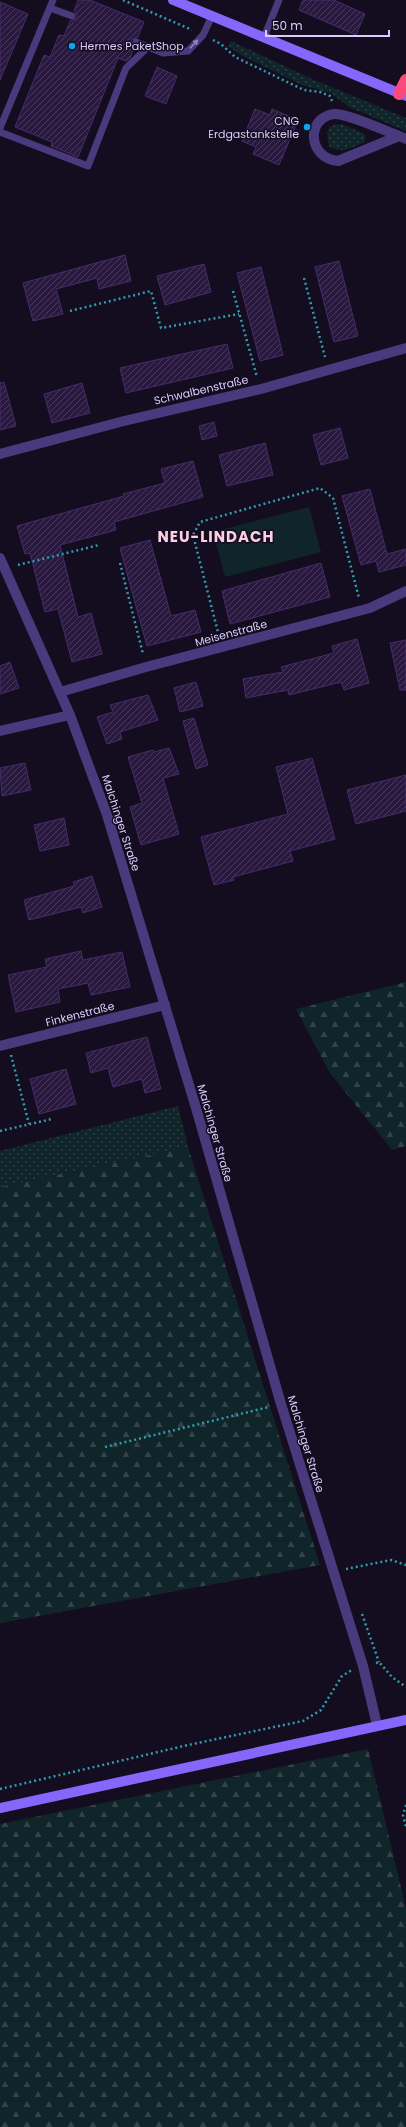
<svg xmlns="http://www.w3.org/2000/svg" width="406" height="2127" font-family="Poppins,sans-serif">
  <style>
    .grass { fill: url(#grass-dots) }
    .forest { fill: url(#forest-firs) }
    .park { fill: #102529 }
    .building { fill: url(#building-hatch); stroke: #452c6b }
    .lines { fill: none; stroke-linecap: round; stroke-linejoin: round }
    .path { stroke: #309cad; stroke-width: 2.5; stroke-dasharray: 2 3; stroke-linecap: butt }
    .lane { stroke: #49397d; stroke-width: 7 }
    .street { stroke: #49397d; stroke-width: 10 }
    .secondary { stroke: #8766fb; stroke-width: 10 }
    .highway { stroke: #fa4a7c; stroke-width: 12 }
    .oneway { fill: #9282be }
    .poi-dot { fill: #06a9f0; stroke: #140d1f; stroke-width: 1.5 }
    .labels { text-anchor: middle; stroke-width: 3; stroke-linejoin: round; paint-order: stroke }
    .poi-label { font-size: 11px; fill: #dcccfe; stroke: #140d1f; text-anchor: start }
    .street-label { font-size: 11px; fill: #dcccfe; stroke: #140d1f }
    .district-label { font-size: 15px; font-weight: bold; letter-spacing: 1px; fill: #fecee3; stroke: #140d1f }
  </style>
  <defs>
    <pattern id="grass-dots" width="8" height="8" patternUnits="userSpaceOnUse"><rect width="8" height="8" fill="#102529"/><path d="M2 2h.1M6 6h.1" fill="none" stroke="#324349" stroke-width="1.8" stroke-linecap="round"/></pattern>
    <pattern id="forest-firs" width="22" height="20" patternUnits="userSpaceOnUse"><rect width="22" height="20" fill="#102529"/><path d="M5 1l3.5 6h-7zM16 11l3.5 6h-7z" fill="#324349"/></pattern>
    <pattern id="building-hatch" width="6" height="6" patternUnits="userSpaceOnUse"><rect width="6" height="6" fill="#29193f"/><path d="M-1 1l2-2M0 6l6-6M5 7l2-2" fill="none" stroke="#47395c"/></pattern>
  </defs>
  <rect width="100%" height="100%" fill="#140d1f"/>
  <g class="grass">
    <path d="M231,41L314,80L406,118V131L349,107L331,93L302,85L241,55L228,46Z"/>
    <path d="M336,124L344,125L365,134V142C352,147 342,155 329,146L327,133L330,127Z"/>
    <path d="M178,1106L188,1147L0,1187V1151Z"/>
  </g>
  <g class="forest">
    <path d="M406,982V1146L392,1150L330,1073L296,1009Z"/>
    <path d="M188,1147L320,1565L0,1623V1187Z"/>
    <path d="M368,1749L406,1908V2127H0V1824Z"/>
  </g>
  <path class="park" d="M309,507L321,552L225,577L213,532Z"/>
  <g class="building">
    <path d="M78,0H90L144,22L138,37L131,40L134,47L130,58L126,61L118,58L78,157L51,146L52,142L15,127L44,55L50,57L59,35L64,36L70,21L77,18V15L74,11Z"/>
    <path d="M303,0H334L365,14L356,35L299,10Z"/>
    <path d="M0,2L28,14L0,80Z"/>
    <path d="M157,67L177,76L166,104L145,96Z"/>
    <path d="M255,109L270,115L272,109L298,120L279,165L253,154L256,147L242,141Z"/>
    <path d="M125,255L131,281L99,289L97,278L56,289L63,314L33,321L23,283Z"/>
    <path d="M339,261L358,336L334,342L315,267Z"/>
    <path d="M204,264L211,292L165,305L157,276Z"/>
    <path d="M261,267L283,355L260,361L237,273Z"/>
    <path d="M227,344L233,368L126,393L120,368Z"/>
    <path d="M4,382L16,426L0,430V383Z"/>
    <path d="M82,383L90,413L52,423L44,394Z"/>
    <path d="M214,422L217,436L202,440L199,426Z"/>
    <path d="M340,428L348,458L321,465L313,435Z"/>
    <path d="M265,443L273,475L227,486L219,455Z"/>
    <path d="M193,461L203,497L114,522L116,530L60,545L78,617L91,613L102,654L72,662L58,609L45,612L30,553L25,554L17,526L124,496L123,494L165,483L161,469Z"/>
    <path d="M370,489L387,554L406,549V565L379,572L376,561L361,565L342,496Z"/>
    <path d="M150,540L171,616L195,610L201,632L147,646L120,548Z"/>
    <path d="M321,563L330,597L230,624L222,591Z"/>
    <path d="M357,639L369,683L344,690L341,682L289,695L288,690L246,698L243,679L283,672L281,667L334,653L332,646Z"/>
    <path d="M406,640V690H400L390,643Z"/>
    <path d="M10,662L19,688L0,694V666Z"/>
    <path d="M196,682L203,706L180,712L174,688Z"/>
    <path d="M148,695L158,720L120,732L122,739L107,744L97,717L113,712L110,705Z"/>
    <path d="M194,718L208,765L196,769L183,721Z"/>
    <path d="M169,748L179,774L163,778L179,834L141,845L130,807L142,803L128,757L153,750L154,752Z"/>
    <path d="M312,758L335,839L290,851L293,861L233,877L234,880L214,885L201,837L288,814L276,767Z"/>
    <path d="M25,763L31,790L2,796L0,768Z"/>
    <path d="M406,775V811L356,824L347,790Z"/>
    <path d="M64,818L69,845L40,851L34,825Z"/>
    <path d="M92,876L102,907L83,913L81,907L29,920L24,900L74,886L73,882Z"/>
    <path d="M81,951L83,960L122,952L130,987L91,995L88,983L58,989L60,1002L16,1012L8,975L47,967L45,959Z"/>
    <path d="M147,1037L161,1089L145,1093L142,1079L113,1087L108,1068L91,1073L86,1053Z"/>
    <path d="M66,1069L76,1104L39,1114L30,1079Z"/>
  </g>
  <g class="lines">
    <g class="path">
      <path d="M123,0L192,30"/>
      <path d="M213,40L221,44L235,57L304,90L320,92L330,96L332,101"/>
      <path d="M304,278L325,357"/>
      <path d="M233,291L257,377"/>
      <path d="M70,311L151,291L161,328L239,314"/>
      <path d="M120,563L143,654"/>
      <path d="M18,565L99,545"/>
      <path d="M219,636L193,535L200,522L320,488L333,498L359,598"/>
      <path d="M11,1055L29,1124"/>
      <path d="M0,1131L52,1119"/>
      <path d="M105,1447L269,1407"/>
      <path d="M346,1569L391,1560L406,1565"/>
      <path d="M362,1614L379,1662"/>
      <path d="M376,1663L379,1662L392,1677L406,1687"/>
      <path d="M0,1789L188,1745L303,1721L321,1710L342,1676L352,1670"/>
      <path d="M406,1805L403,1815L406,1827"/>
    </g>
    <g class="lane">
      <path d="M50,8L72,16"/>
      <path d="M264,37L279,0"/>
      <path d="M136,42L148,47"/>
      <path d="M0,128L53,0"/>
      <path d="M0,132L88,166L126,68L148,47L163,53L188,51L203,35L212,16"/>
    </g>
    <g class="street">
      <path d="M399,136L338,161C308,158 305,118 334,114C347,113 385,131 399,136L406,139"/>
      <path d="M0,454L124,421L261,389L406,348"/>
      <path d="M0,558L70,715L107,815L196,1108L281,1404L363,1666L377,1725"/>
      <path d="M60,692L146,667L370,608L406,591"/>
      <path d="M0,731L70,715"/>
      <path d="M0,1046L165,1005"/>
    </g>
    <g class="secondary">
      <path d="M173,0L406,96"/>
      <path d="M0,1808L406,1720"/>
    </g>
    <path class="highway" d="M399,94L406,80"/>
  </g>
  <defs><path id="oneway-solid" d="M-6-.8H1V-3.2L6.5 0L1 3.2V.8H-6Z"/></defs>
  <use class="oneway" href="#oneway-solid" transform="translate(194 44) rotate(-47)"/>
  <g class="poi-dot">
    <circle cx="72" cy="46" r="4"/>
    <circle cx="307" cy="127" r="4"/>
  </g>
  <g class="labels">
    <g class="poi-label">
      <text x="80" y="50">Hermes PaketShop</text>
      <text x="299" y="125" text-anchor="end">CNG<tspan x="299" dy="13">Erdgastankstelle</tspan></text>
    </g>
    <g class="street-label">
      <text transform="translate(201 390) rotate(-13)" y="4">Schwalbenstraße</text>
      <text transform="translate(231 633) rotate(-15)" y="4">Meisenstraße</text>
      <text transform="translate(121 823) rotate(72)" y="4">Malchinger Straße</text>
      <text transform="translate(80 1014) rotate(-14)" y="4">Finkenstraße</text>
      <text transform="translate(215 1133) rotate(74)" y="4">Malchinger Straße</text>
      <text transform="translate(306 1444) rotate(73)" y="4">Malchinger Straße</text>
    </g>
    <g class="district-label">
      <text x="216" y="542">NEU-LINDACH</text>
    </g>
  </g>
  <path d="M266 30v6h123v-6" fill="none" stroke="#dcccfe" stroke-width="2"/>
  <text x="272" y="30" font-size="12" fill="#dcccfe" stroke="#140d1f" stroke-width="3" paint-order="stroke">50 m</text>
</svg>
